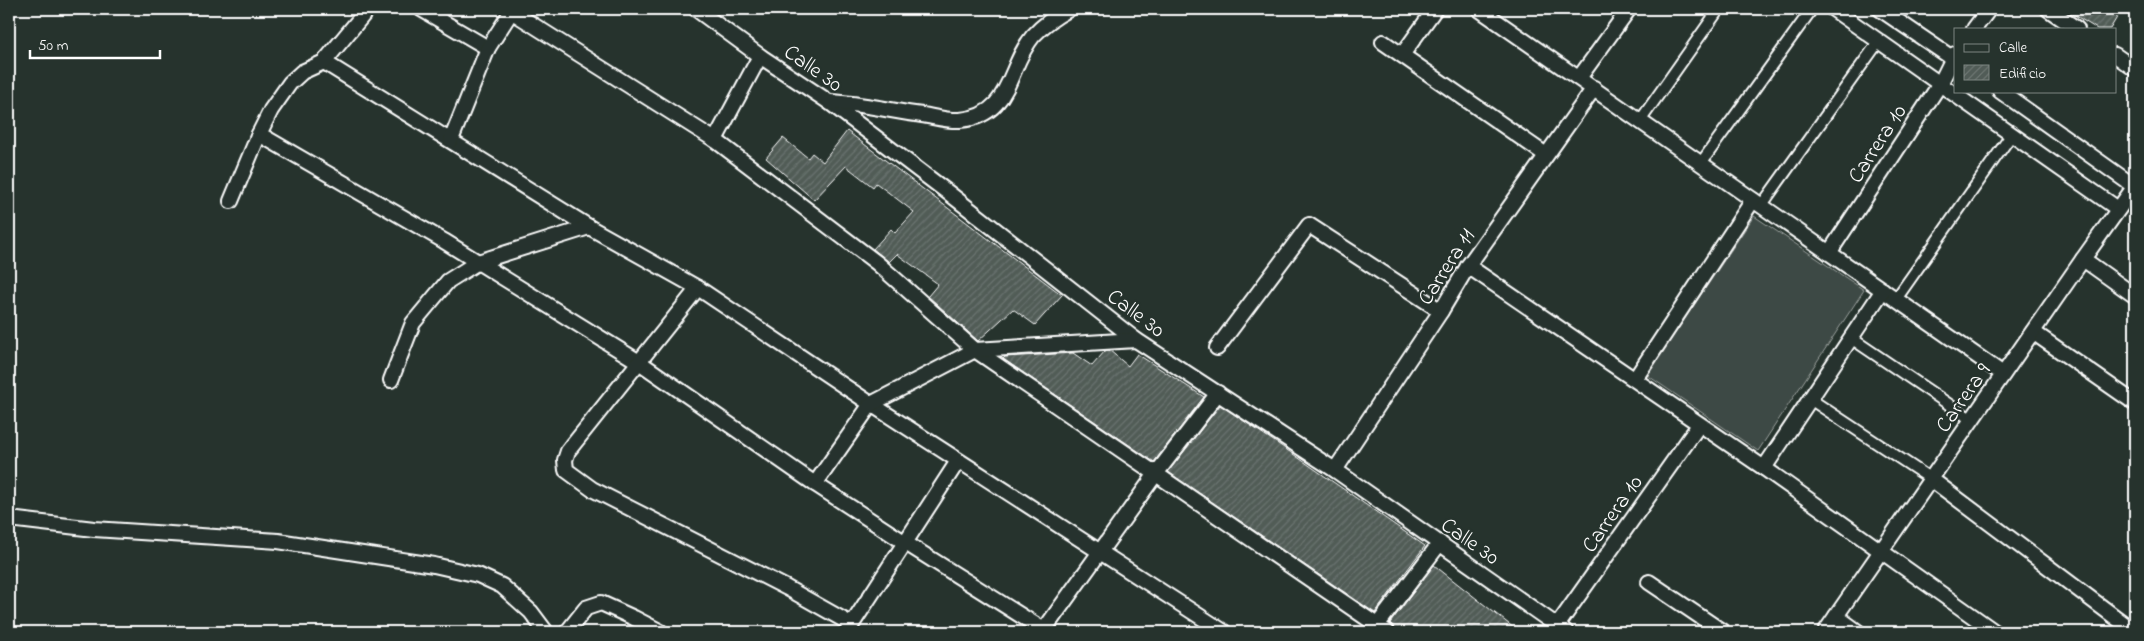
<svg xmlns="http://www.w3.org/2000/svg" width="2144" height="641" font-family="'Indie Flower',sans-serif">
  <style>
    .pitch { fill: #3e4944; stroke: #9ea4a2 }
    .building { fill: url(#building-hatch); stroke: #fff }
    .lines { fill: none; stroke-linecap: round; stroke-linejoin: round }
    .pedestrian-casing { stroke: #fff; stroke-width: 14 }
    .minor-casing { stroke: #fff; stroke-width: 18 }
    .pedestrian { stroke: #26332d; stroke-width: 10 }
    .minor { stroke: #26332d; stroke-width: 14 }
    .labels { text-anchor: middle; stroke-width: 4.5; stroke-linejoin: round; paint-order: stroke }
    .street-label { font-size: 22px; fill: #fff; stroke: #26332d }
  </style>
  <defs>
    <pattern id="building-hatch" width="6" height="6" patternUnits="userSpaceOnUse" patternTransform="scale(1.25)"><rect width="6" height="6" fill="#515c57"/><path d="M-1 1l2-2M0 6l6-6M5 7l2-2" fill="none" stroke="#6b7470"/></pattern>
  </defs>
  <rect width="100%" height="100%" fill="#26332d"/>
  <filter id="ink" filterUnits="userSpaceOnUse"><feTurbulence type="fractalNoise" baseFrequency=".02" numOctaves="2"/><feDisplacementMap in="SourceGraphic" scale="10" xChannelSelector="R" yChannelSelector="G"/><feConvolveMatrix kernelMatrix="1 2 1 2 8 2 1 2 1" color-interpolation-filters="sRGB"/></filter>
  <g filter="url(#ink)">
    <path class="pitch" d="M1754,216L1864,290L1758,451L1647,375Z"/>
    <g class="building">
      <path d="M2065,9H2122L2110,29H2097Z"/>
      <path d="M847,131L1062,295L1035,325L1013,309L978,341L928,296L938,284L897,254L889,262L873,249L891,229L895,233L914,212L876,183L873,187L846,166L814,200L766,158L783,138L808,158L812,153L823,162Z"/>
      <path d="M1109,350L1128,366L1137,354L1204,397L1154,462L1003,359L1005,357L1073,353L1092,366L1105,351Z"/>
      <path d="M1220,405L1293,454L1425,546L1375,613L1168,472Z"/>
      <path d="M1434,565L1449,577L1519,632H1396L1395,628L1390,623Z"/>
    </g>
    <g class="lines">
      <defs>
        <g id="pedestrian">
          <path d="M1640,121L1719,9"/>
          <path d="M1701,163L1812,9"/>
          <path d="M1761,206L1879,41"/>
          <path d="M1896,299L2012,134"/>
          <path d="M1851,338L1972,420"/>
          <path d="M1810,399L1931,479"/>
        </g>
        <g id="minor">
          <path d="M421,9L488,48"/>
          <path d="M696,9L760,56L829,102L950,194L1136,340L1335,470L1566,632"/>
          <path d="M1479,9L2003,374"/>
          <path d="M1833,9L2118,209"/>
          <path d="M1880,9L1955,60"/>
          <path d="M2048,9L2077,29"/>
          <path d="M511,11L715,140L877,263L975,350L1387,632"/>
          <path d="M1974,29L1989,9"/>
          <path d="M1383,42L1546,155"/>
          <path d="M1402,55L1435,9"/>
          <path d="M2115,55L2135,69"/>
          <path d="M324,62L589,227L698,288L871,404L1224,632"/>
          <path d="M1579,78L1629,9"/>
          <path d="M2000,91L2135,187"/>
          <path d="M829,102C860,103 892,111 922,115C935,117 948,121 960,120C1012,116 1007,67 1033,36C1043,25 1056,16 1069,9"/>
          <path d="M259,134L444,241L639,362L815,484L904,542L1047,632"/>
          <path d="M451,140L488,48L513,9"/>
          <path d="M715,140L760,56"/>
          <path d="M231,201L259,134L271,110L290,83L302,72L324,62L368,9"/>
          <path d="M1829,253L1940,84L1955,54"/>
          <path d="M2083,259L2135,296"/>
          <path d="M1468,266L1764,468L1995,632"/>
          <path d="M698,288L568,451L565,460L566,470L592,489L787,588L851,624"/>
          <path d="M2033,332L2135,403"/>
          <path d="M1217,348L1309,225L1441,311"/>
          <path d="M1635,379L1753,200"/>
          <path d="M391,380L413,323L448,281L478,262L589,227"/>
          <path d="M1764,468L1883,290"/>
          <path d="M1335,470L1441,311L1468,266L1594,88"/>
          <path d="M1931,479L2135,632"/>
          <path d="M815,484L871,404L975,350L1136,340"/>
          <path d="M9,519L94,529L278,541L434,565L478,575L502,586L531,612L546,632"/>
          <path d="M1649,582L1723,632"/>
          <path d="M1836,616L1858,632"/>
          <path d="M1557,626L1699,425"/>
          <path d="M1044,630L1155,475L1218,393"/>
          <path d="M567,632L586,608L601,603L634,618L661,632"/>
          <path d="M847,632L958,461"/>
          <path d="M1372,632L1440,543"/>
          <path d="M1825,632L2083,259L2135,186"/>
        </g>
      </defs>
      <use href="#pedestrian" class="pedestrian-casing"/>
      <use href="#minor" class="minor-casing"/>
      <use href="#pedestrian" class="pedestrian"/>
      <use href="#minor" class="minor"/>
    </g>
  </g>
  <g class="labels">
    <g class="street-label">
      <text transform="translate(814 67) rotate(35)" y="8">Calle 30</text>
      <text transform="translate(1876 143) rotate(-57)" y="8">Carrera 10</text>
      <text transform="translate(1445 266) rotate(-57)" y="8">Carrera 11</text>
      <text transform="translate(1137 312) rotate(37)" y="8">Calle 30</text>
      <text transform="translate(1962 397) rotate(-55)" y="8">Carrera 9</text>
      <text transform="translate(1611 513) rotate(-55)" y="8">Carrera 10</text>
      <text transform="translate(1471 540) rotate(35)" y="8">Calle 30</text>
    </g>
  </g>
  <rect width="2144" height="641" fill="none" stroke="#26332d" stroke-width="30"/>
  <rect x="15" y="15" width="2114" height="611" fill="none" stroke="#fff" stroke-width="2" filter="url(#ink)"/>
  <rect x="1954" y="28" width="162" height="65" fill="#26332d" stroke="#7d8581"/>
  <rect x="1964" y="44" width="25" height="8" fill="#26332d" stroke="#7d8581"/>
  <text x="1999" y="52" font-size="15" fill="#ffffff">Calle</text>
  <rect x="1964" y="65" width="25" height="15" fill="url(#building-hatch)" stroke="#7d8581"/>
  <text x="1999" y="78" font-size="15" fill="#ffffff">Edificio</text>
  <path d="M30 50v8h130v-8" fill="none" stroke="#ffffff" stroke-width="2.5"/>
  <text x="38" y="50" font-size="15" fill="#ffffff" stroke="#26332d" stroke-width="4" paint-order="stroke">50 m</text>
</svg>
